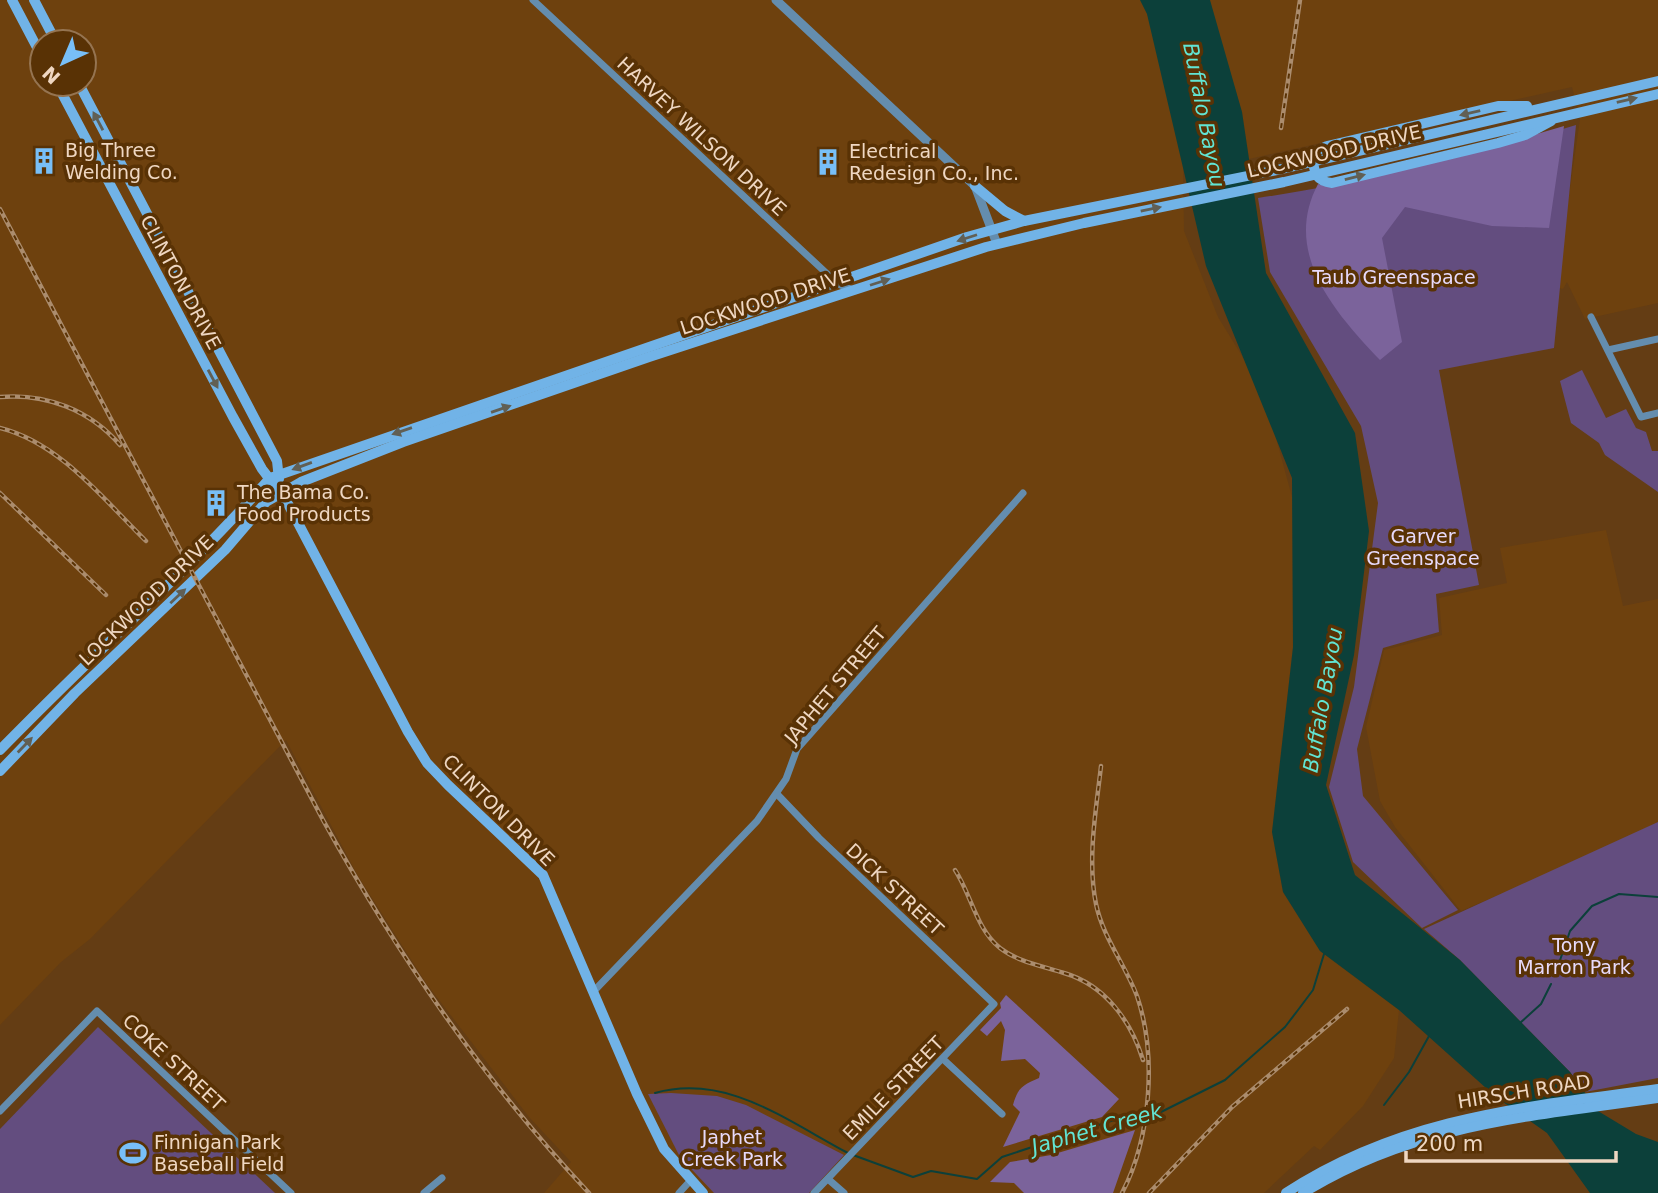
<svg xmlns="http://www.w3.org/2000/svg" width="1658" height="1193" font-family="'DejaVu Sans',sans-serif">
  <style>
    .built { fill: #6e410e; fill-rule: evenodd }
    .green { fill: #634d7f }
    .forest { fill: #7b639b }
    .water { fill: #0c403a }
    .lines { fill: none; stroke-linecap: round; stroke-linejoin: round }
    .stream { stroke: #0c403a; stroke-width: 2 }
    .minor { stroke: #648dae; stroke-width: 7 }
    .tertiary { stroke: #648dae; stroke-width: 9 }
    .secondary { stroke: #71b3e7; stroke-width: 10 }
    .rail-casing { stroke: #ab8c6d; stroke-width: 4.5 }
    .rail { stroke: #593205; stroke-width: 2; stroke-dasharray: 5; stroke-linecap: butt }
    .oneway { fill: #615f54 }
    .labels { text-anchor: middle; stroke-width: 7; stroke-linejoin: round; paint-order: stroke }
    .street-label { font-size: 19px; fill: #efd7c2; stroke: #593205 }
    .poi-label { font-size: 19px; fill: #efd7c2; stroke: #593205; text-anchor: start }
    .park-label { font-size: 19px; fill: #e7dafb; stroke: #593205 }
    .water-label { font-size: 21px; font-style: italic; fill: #61e5d4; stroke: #593205 }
  </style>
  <rect width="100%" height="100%" fill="#643d14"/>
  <g class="built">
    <path d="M0,0H1141L1161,39L1183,160L1184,231L1218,317L1263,390L1292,497L1293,647L1272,832L1283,892L1320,951L1399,1010L1394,1058L1363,1106L1320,1150L1314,1146L1264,1193H544L571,1162L529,1117L426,983L358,876L286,740L90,939L61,962L0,1025ZM42,42H84V84H42Z"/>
    <path d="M1207,0H1658V303L1585,319L1567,282L1563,289L1556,287L1580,119L1572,87L1249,159L1242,112Z"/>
    <path d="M1606,530L1623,606L1658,599V822L1599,852L1461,911L1395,827L1380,801L1366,727L1384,650L1442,635L1439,598L1507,583L1500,548Z"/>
  </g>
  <g class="green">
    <path d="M1576,125L1554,348L1439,370L1479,585L1436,594L1439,632L1383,648L1357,749L1363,796L1458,910L1422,928L1353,862L1329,787L1354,687L1378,503L1361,426L1270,272L1258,198C1366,182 1472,157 1576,125Z"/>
    <path d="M1582,370L1606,418L1626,409L1636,428L1646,432L1652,451H1658V492L1605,455L1599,443L1571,423L1560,381Z"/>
    <path d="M1658,822V1078L1585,1092L1570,1072L1460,960L1424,929Z"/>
    <path d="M98,1027L275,1193H0V1129Z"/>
    <path d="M671,1093L717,1096L746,1105L844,1155L809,1193H714L680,1157L648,1094Z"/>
  </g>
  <g class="forest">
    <path d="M1564,126L1549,228L1492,226L1405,207L1382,238L1402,342L1380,360C1334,312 1282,252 1318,184L1330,187L1462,156Z"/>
    <path d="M1006,995L1119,1099L1102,1117L1003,1147L1020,1112L1013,1105C1018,1087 1023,1085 1039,1078L1040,1073L1025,1059L1001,1061L1005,1030L1001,1021L987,1036L980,1030L1001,1008L1000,1003Z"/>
    <path d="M1135,1130L1113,1193H1024L1014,1183L990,1182L1010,1162L1051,1155Z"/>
  </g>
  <path class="water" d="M1140,0H1210L1242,112L1266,273L1355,433L1369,531L1354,655L1326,785L1355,875L1460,960L1570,1072L1598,1111L1636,1134L1658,1142V1193H1590L1547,1133L1496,1097L1399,1010L1320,951L1283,892L1272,832L1293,647L1292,478L1206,266L1147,14Z"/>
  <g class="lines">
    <g class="stream">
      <path d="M1557,969L1570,931L1592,906L1619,894L1658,897"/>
      <path d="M1520,1023L1541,1004L1551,984"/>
      <path d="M655,1093C727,1073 787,1121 848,1153"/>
      <path d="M1384,1105L1409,1072L1429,1036"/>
      <path d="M853,1155L913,1177L931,1171L977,1179L1002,1157L1117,1119L1151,1117L1225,1080L1285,1027L1298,1010L1313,990L1324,954"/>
    </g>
    <g class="minor">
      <path d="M533,0L838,284L853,290"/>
      <path d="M1591,317L1641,417L1658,413"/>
      <path d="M1608,350L1658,339"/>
      <path d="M777,794L819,838L994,1004L814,1193"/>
      <path d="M593,992L757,821L786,779L797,749L1023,493"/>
      <path d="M943,1059L1002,1114"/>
      <path d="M0,1111L97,1011L291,1193"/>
      <path d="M828,1179L844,1193"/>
      <path d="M424,1193L442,1178"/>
      <path d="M679,1193L690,1181"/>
    </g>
    <path class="tertiary" d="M776,0L975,186L997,244"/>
    <g class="secondary">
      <path d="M12,0L42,57"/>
      <path d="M34,0L56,42"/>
      <path d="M57,84L233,417L262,469L287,502L408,732L427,763L448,785L543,875L637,1094L664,1149L703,1193"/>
      <path d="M79,84L277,461L279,479"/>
      <path d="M1527,106H1498L1327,146L1316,151L1312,158C1315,173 1315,181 1332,183L1498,143L1525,135L1551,121"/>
      <path d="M975,186L1005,211L1024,221"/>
      <path d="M0,750C89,658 185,574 270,478L279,475L967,237L1024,221L1282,169L1658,81"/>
      <path d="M0,771L75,693L225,550L266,502L301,482L403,442L649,357L986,247L1084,223L1284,182L1658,94"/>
      <path d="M1286,1193C1402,1117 1525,1107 1658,1089"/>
      <path d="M1303,1193C1414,1124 1532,1116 1658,1098"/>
    </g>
    <defs>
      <g id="rail">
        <path d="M1281,128L1300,0"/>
        <path d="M0,209L323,820C397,954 484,1081 589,1193"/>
        <path d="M0,397C46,393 90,410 120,445"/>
        <path d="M0,428C60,443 103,499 146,541"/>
        <path d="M0,493L106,595"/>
        <path d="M1101,766C1096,811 1087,859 1096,904C1103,938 1125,964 1137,996C1157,1055 1151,1138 1122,1193"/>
        <path d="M955,870C971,894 976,929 1000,948C1018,962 1042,966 1064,973C1105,985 1131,1021 1143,1060"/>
        <path d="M1149,1193L1232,1107L1347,1009"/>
      </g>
    </defs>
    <use href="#rail" class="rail-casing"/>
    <use href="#rail" class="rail"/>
  </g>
  <defs><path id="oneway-solid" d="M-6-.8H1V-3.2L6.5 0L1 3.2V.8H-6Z" transform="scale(1.75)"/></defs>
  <g class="oneway">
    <use href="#oneway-solid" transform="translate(1627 100) rotate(-13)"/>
    <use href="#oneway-solid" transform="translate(1470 113) rotate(167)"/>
    <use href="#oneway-solid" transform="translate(98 121) rotate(-118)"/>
    <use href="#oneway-solid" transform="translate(1355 177) rotate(-14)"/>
    <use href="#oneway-solid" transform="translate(1151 209) rotate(-12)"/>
    <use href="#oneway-solid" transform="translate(967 238) rotate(162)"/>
    <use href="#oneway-solid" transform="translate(880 282) rotate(-18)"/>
    <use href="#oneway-solid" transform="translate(213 379) rotate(62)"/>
    <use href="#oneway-solid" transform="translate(501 409) rotate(-19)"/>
    <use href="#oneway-solid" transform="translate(402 431) rotate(161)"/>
    <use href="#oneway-solid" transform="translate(302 466) rotate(160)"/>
    <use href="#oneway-solid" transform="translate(178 596) rotate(-43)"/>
    <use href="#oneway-solid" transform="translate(25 745) rotate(-46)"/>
  </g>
  <defs>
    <symbol id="building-bare" viewBox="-9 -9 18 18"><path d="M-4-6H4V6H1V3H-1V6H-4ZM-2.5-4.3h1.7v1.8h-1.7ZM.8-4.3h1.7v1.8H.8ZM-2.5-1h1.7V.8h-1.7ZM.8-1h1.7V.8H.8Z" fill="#78bff7" stroke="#593205" stroke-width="2.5" paint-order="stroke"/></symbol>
    <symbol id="stadium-bare" viewBox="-9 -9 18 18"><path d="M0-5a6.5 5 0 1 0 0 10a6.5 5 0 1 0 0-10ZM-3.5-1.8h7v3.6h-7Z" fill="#78bff7" stroke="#593205" stroke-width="2.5" paint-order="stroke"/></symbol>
  </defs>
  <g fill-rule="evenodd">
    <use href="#building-bare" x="25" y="142" width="38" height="38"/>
    <use href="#building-bare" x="809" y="143" width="38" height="38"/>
    <use href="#building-bare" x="197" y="484" width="38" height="38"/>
    <use href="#stadium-bare" x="114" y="1134" width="38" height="38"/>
  </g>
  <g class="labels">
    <g class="street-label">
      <text transform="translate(702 136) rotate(43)" y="7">HARVEY WILSON DRIVE</text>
      <text transform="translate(1334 151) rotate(-13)" y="7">LOCKWOOD DRIVE</text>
      <text transform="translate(181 282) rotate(62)" y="7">CLINTON DRIVE</text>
      <text transform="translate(765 301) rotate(-18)" y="7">LOCKWOOD DRIVE</text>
      <text transform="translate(146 600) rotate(-44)" y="7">LOCKWOOD DRIVE</text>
      <text transform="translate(835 685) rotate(-50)" y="7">JAPHET STREET</text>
      <text transform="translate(499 810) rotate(45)" y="7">CLINTON DRIVE</text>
      <text transform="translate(895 889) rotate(43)" y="7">DICK STREET</text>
      <text transform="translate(174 1062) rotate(43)" y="7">COKE STREET</text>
      <text transform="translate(893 1088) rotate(-46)" y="7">EMILE STREET</text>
      <text transform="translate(1524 1091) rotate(-9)" y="7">HIRSCH ROAD</text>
    </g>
    <g class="poi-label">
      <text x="65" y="157">Big Three<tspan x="65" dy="22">Welding Co.</tspan></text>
      <text x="849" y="158">Electrical<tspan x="849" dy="22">Redesign Co., Inc.</tspan></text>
      <text x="237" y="499">The Bama Co.<tspan x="237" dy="22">Food Products</tspan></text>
      <text x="154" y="1149">Finnigan Park<tspan x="154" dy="22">Baseball Field</tspan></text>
    </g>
    <g class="park-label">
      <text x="1394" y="284">Taub Greenspace</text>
      <text x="1423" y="543">Garver<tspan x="1423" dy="22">Greenspace</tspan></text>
      <text x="1574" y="952">Tony<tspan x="1574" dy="22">Marron Park</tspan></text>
      <text x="732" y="1144">Japhet<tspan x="732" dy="22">Creek Park</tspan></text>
    </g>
    <g class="water-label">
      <text transform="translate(1204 115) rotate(79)" y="7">Buffalo Bayou</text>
      <text transform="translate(1323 700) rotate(-80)" y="7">Buffalo Bayou</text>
      <text transform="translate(1097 1129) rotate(-16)" y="7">Japhet Creek</text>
    </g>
  </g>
  <g transform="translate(63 63) rotate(224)"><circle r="33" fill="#593205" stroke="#957451" stroke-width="2"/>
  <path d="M0-5L12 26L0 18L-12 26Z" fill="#78bff7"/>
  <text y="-10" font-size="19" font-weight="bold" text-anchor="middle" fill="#efd7c2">N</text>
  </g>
  <path d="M1406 1151v10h210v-10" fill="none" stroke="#efd7c2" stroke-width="3.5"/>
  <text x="1416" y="1151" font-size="21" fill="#efd7c2" stroke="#593205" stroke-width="5" paint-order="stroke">200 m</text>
</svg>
